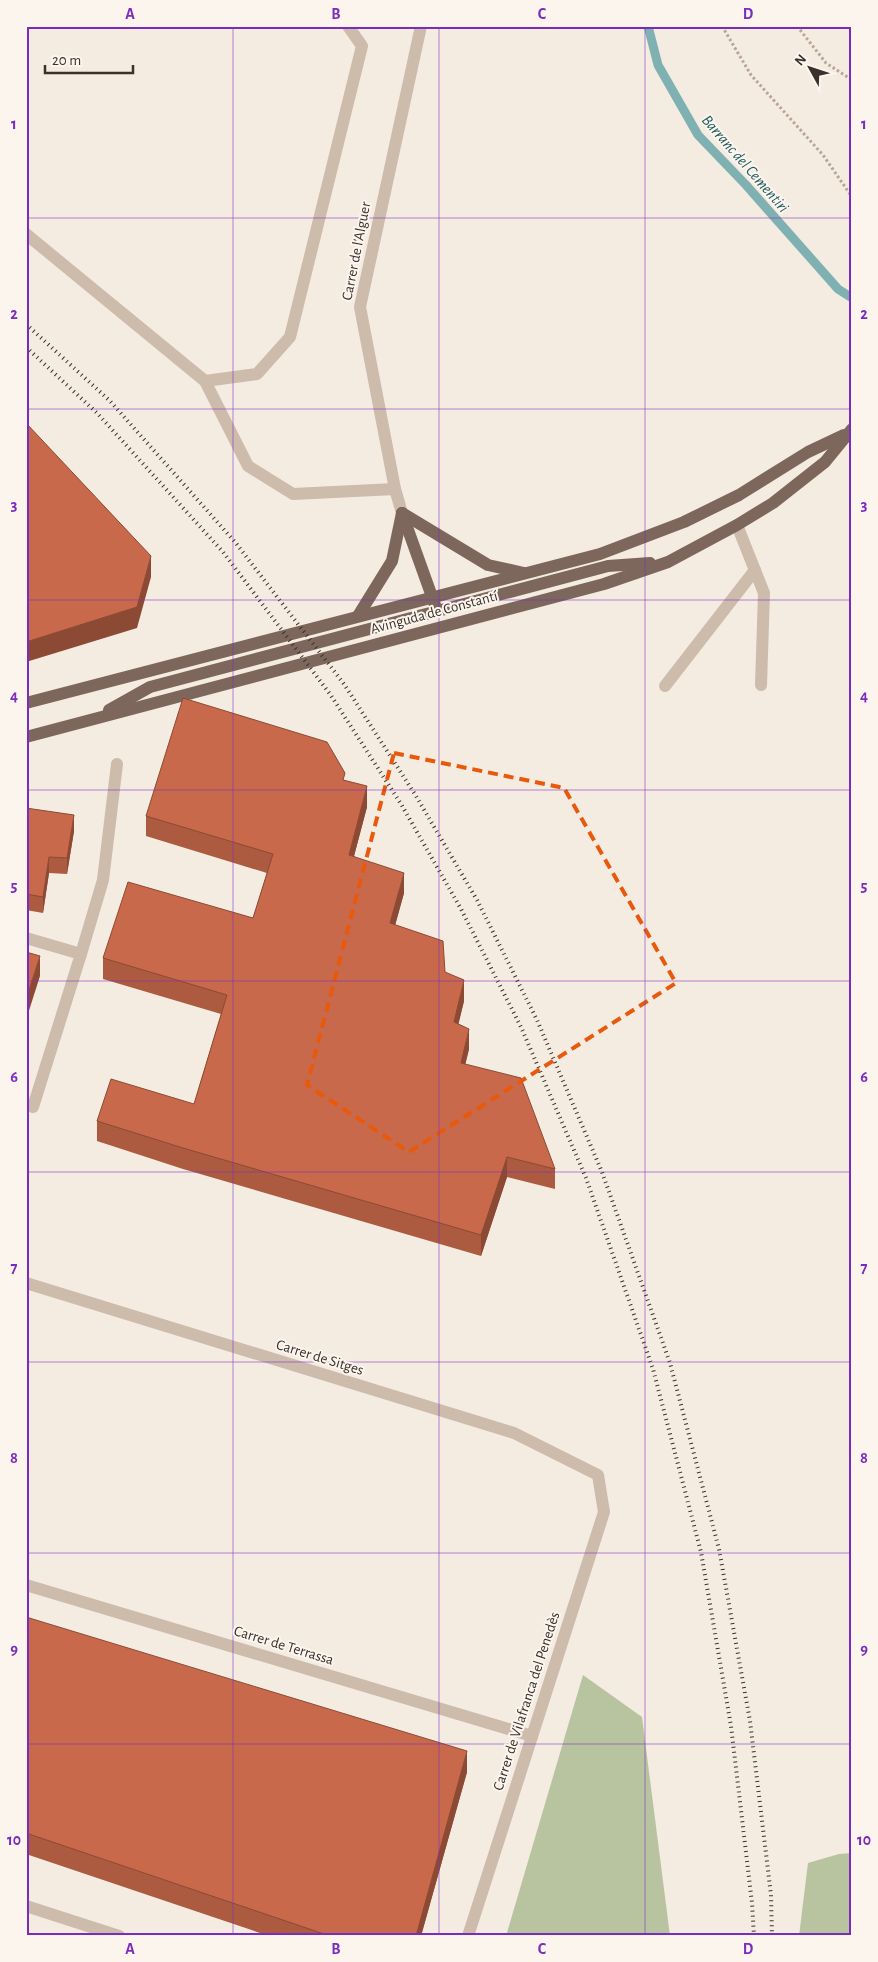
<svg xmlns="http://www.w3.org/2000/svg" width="878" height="1962" font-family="'Alegreya Sans',sans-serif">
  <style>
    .green { fill: #b8c4a0 }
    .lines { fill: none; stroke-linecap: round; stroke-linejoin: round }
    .stream { stroke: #7fb0b2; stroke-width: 9 }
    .path { stroke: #b9a596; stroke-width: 3; stroke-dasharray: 2.5 2.5; stroke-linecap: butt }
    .minor { stroke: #cdbbac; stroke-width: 12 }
    .major { stroke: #7d675c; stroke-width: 12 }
    .rail { stroke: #3b302b; stroke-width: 4; stroke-dasharray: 1 4; stroke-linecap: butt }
    .wall { fill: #ac5a40 }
    .shaded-wall { fill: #8c4a34 }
    .building { fill: #c8694b; stroke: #8c4a34 }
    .marked { fill: none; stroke: #e8590c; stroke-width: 4; stroke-dasharray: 10 6; stroke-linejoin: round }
    .grid { fill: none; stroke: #7b2cbf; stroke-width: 1; stroke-opacity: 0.55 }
    .labels { text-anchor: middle; stroke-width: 4; stroke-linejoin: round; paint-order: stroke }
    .street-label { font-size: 15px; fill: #3b302b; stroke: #fbf5ee }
    .water-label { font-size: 16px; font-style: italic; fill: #1f5a5e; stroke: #fbf5ee }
    .neatline { fill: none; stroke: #7b2cbf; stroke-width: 2 }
    .grid-label { font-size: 16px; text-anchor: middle; font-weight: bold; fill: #7b2cbf }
  </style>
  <rect width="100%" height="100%" fill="#f4ebe1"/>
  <g class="green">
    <path d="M583,1675L642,1717L670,1936H506Z"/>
    <path d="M852,1853V1936H799L808,1863L839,1854Z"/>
  </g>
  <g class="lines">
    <path class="stream" d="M648,26L658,65L698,135L746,185L838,289L852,298"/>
    <g class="path">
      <path d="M722,26L751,75L823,155L852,197"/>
      <path d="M797,26L826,63L852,80"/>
    </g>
    <g class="minor">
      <path d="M26,234L205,381L248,466L293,494L395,489"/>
      <path d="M205,381L257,374L290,337L362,46L348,26"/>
      <path d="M402,513L395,489L360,307L421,26"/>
      <path d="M737,525L764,593L761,685"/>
      <path d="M665,686L755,570"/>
      <path d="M26,938L81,954L33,1107"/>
      <path d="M81,954L103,880L117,764"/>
      <path d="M26,1283L514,1433L598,1475L604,1512L468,1936"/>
      <path d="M26,1585L532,1736"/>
      <path d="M26,1906L119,1936"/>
    </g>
    <g class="major">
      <path d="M402,513L488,565L524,573"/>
      <path d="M402,513L435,605"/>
      <path d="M358,616L392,561L402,513"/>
      <path d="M26,703L600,554L684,522L739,495L808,452L844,435"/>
      <path d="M109,710L150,687L608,566L650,563"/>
      <path d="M26,737L604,584L668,562L737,525L773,503L825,462L852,429"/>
    </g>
    <g class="rail">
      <path d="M26,324L110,401L235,542L344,684L416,796L477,900L537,1020L602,1172L670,1363L719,1549L750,1721L771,1895L772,1936"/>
      <path d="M26,347L97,413L223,552L330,694L401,804L461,909L521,1027L586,1178L653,1369L701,1552L731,1726L752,1903L754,1936"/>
    </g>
  </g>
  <g class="wall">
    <path d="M345,780L367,807L354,856L404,893L395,925L445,972L464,1001L458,1024L469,1049L465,1064L555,1169V1189L507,1177L481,1256L183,1169L97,1141V1121L194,1104L221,1014L103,979V958L253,918L267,873L146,836V816Z"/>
    <path d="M26,808L74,831L67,874L49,873L43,913L26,910Z"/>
    <path d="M26,1617L467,1772L421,1936H269L26,1854Z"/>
  </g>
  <g class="shaded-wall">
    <path d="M151,556V577L137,628L26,662V642Z"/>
    <path d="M367,786V807L349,875V855Z"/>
    <path d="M74,815V831L67,874V858Z"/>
    <path d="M49,857V873L43,913V897Z"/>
    <path d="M404,873V893L390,944V923Z"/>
    <path d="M40,956V976L26,1020V999Z"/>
    <path d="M464,980V1001L454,1043V1022Z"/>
    <path d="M469,1029V1049L461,1083V1063Z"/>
    <path d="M507,1157V1177L481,1256V1235Z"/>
    <path d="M467,1751V1772L421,1936H416Z"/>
  </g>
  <g class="building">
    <path d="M26,423L151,556L137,607L26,642Z"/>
    <path d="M183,698L327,742L345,773L343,780L367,786L349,855L404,873L390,923L443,941L445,972L464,980L454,1022L469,1029L461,1063L521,1078L555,1169L507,1157L481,1235L183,1148L97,1121L111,1079L194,1104L227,995L103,958L128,882L253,918L273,854L146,816Z"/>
    <path d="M26,808L74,815L67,858L49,857L43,897L26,894Z"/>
    <path d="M26,952L40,956L26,999Z"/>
    <path d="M26,1617L467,1751L416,1936H330L26,1833Z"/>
  </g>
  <path class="marked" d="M394,753L564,788L676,983L409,1152L307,1085Z"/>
  <path class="grid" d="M233,26V1936M439,26V1936M645,26V1936M26,218H852M26,409H852M26,600H852M26,790H852M26,981H852M26,1172H852M26,1362H852M26,1553H852M26,1744H852"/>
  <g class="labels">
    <g class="street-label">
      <text transform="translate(356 251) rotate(-79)" y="5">Carrer de l'Alguer</text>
      <text transform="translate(434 612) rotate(-15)" y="5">Avinguda de Constantí</text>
      <text transform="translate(320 1357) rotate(17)" y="5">Carrer de Sitges</text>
      <text transform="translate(284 1645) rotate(17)" y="5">Carrer de Terrassa</text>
      <text transform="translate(526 1701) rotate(-72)" y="5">Carrer de Vilafranca del Penedès</text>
    </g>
    <g class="water-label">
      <text transform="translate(746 163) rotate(49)" y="6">Barranc del Cementiri</text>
    </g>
  </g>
  <rect width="878" height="1962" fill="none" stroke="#fbf5ee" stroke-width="55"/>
  <g transform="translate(810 68) rotate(310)" stroke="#fbf5ee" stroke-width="4" paint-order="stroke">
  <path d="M0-4L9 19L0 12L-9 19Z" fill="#3b302b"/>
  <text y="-8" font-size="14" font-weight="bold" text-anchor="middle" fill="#3b302b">N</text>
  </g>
  <path d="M45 65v8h88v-8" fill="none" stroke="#3b302b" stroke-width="2.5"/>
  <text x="52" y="65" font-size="15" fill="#3b302b" stroke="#fbf5ee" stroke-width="4" paint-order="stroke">20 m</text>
  <rect x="28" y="28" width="822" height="1906" class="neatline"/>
  <g class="grid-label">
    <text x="130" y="19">A</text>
    <text x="336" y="19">B</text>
    <text x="542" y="19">C</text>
    <text x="748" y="19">D</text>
    <text x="14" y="129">1</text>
    <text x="864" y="129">1</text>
    <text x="14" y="319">2</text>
    <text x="864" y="319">2</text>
    <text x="14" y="510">3</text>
    <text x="864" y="510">3</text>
    <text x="14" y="701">4</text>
    <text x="864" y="701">4</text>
    <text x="14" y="891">5</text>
    <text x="864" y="891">5</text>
    <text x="14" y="1082">6</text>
    <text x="864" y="1082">6</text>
    <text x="14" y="1273">7</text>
    <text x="864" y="1273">7</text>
    <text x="14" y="1463">8</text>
    <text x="864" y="1463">8</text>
    <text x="14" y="1654">9</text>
    <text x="864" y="1654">9</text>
    <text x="14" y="1845">10</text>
    <text x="864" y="1845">10</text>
    <text x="130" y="1954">A</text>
    <text x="336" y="1954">B</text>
    <text x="542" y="1954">C</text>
    <text x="748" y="1954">D</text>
  </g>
</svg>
